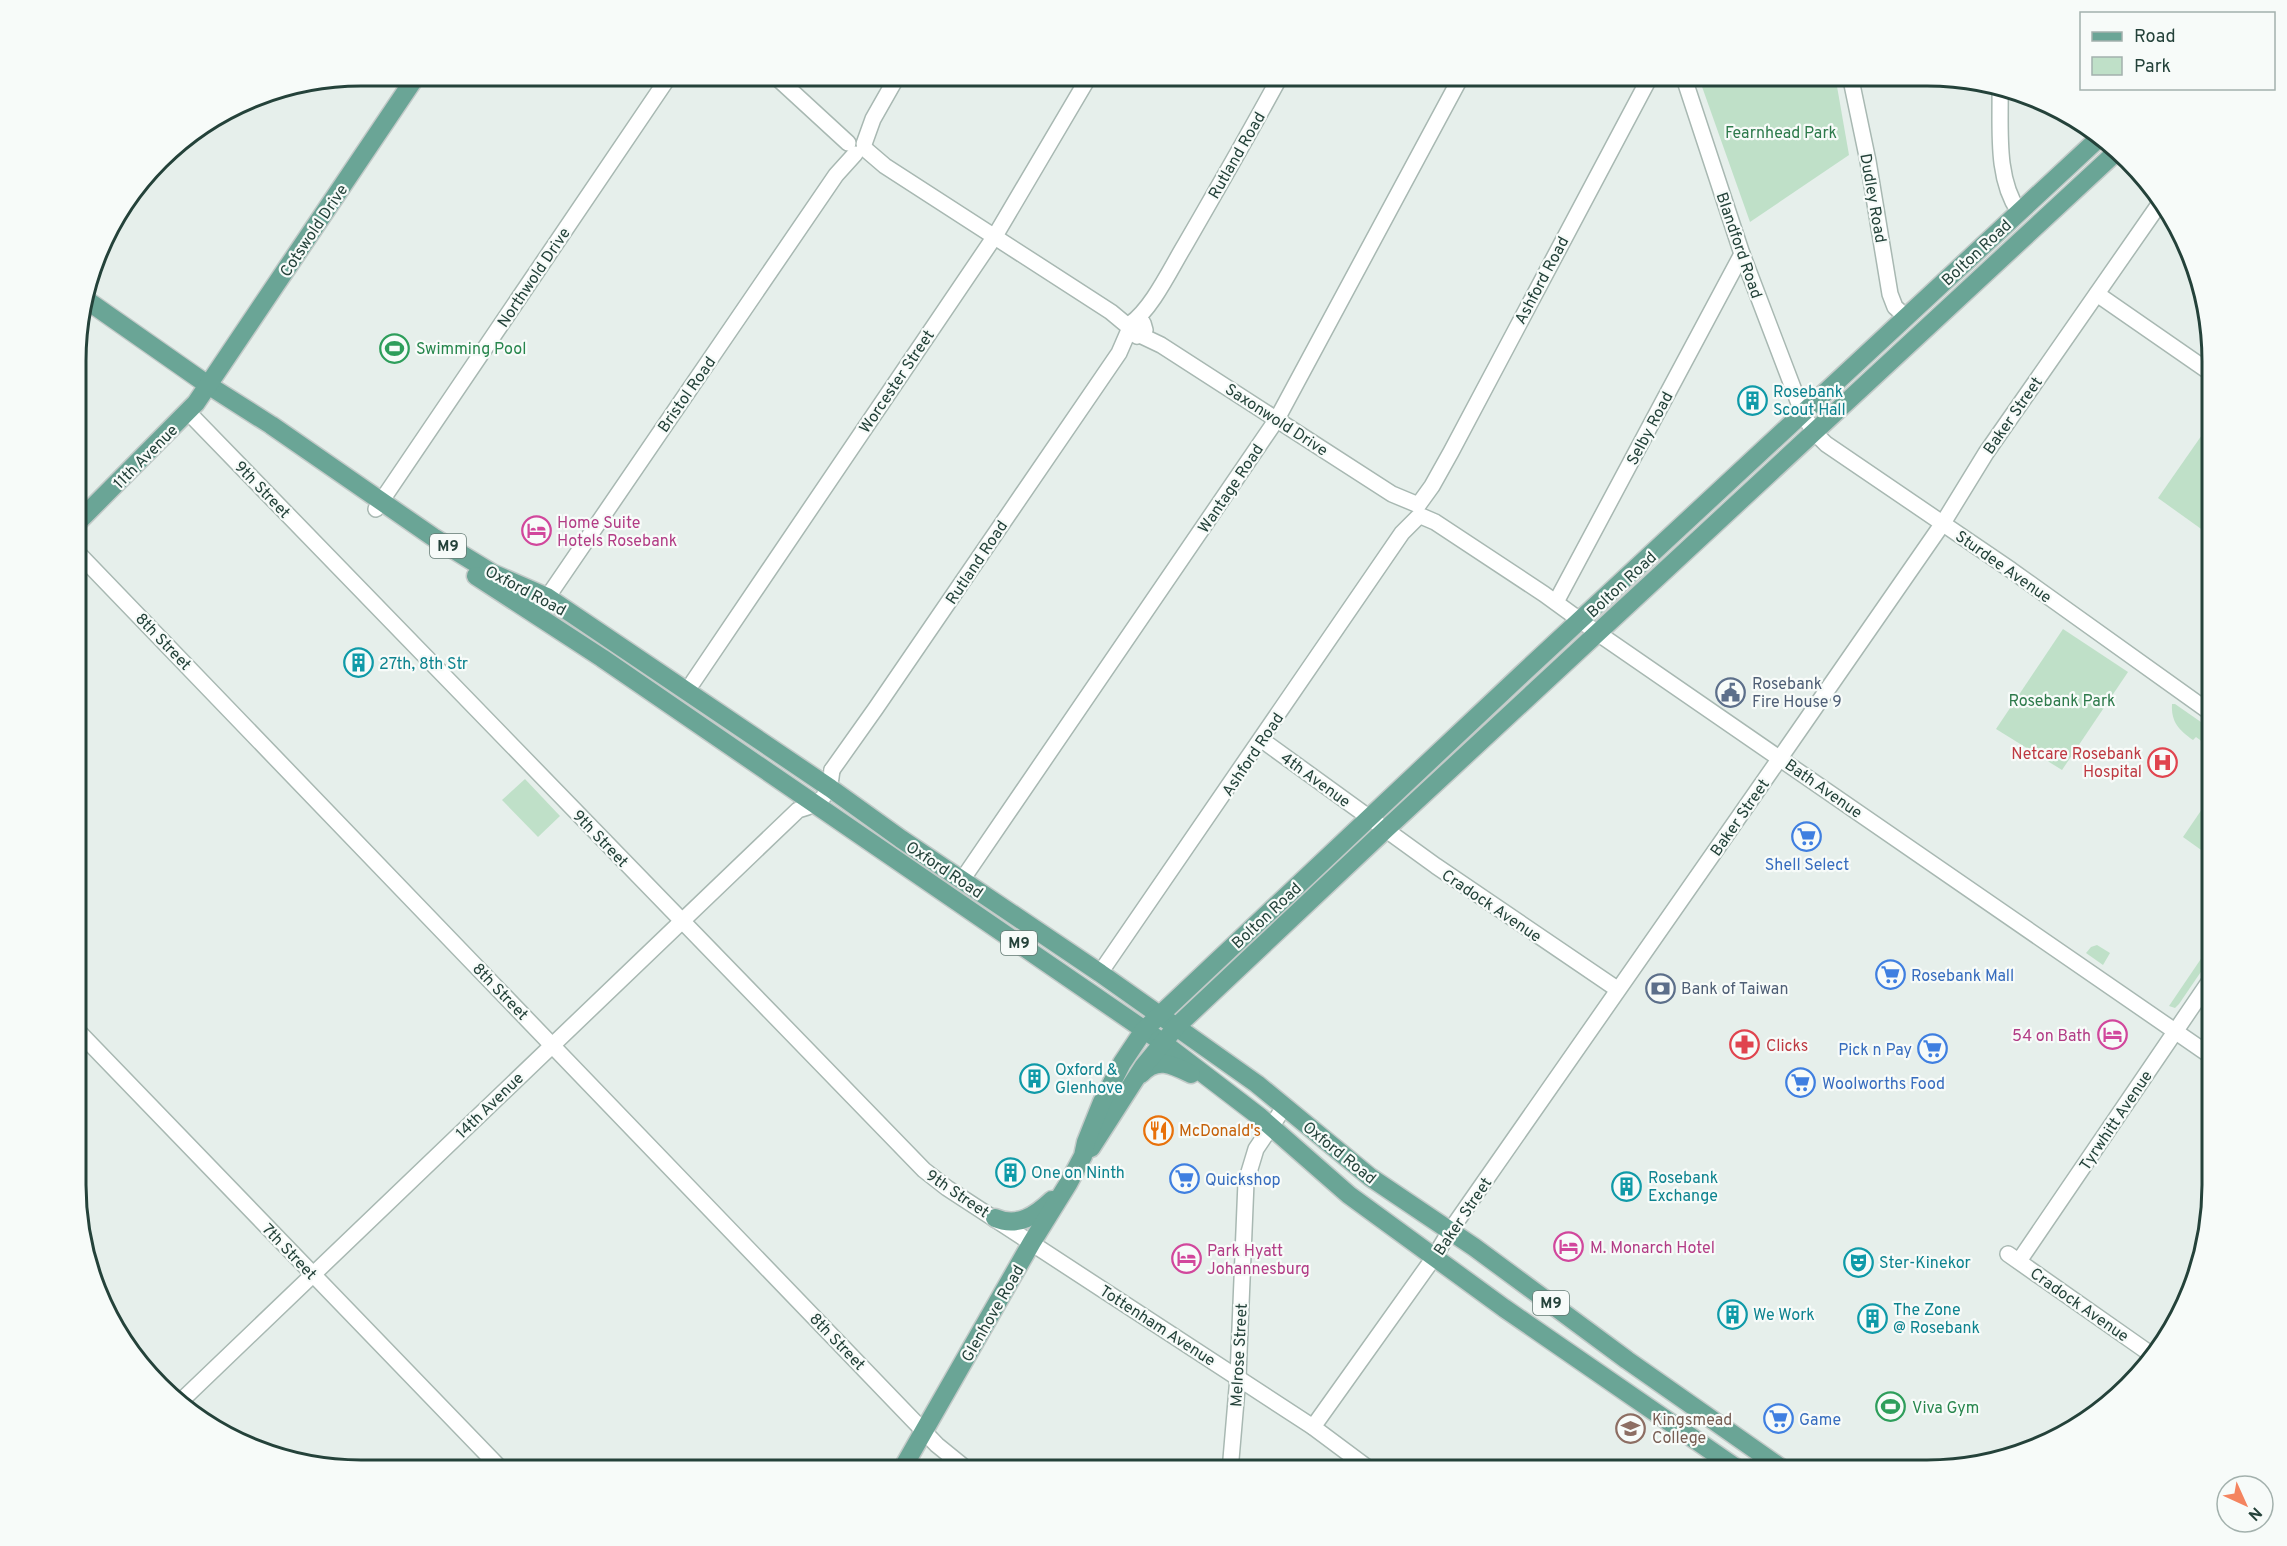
<svg xmlns="http://www.w3.org/2000/svg" width="2287" height="1546" font-family="Overpass,sans-serif">
  <style>
    .green { fill: #bfe0c8 }
    .water { fill: #8ec9d4 }
    .lines { fill: none; stroke-linecap: round; stroke-linejoin: round }
    .minor-casing { stroke: #a8b8b2; stroke-width: 18 }
    .major-casing { stroke: #c2cac8; stroke-width: 21 }
    .minor { stroke: #fff; stroke-width: 15 }
    .major { stroke: #6aa596; stroke-width: 18 }
    .labels { text-anchor: middle; stroke-width: 4.5; stroke-linejoin: round; paint-order: stroke }
    .shield { fill: #f7fbf9; stroke: #637a73; stroke-width: 1.5 }
    .shield-label { font-size: 15px; font-weight: bold; fill: #24423a }
    .park-label { font-size: 16px; fill: #2d7a4b; stroke: #f7fbf9 }
    .street-label { font-size: 16px; fill: #24423a; stroke: #f7fbf9 }
    .leisure-label { font-size: 16px; fill: #27864d; stroke: #f7fbf9; text-anchor: start }
    .culture-label { font-size: 16px; fill: #0d838f; stroke: #f7fbf9; text-anchor: start }
    .hotel-label { font-size: 16px; fill: #b23c85; stroke: #f7fbf9; text-anchor: start }
    .service-label { font-size: 16px; fill: #4e5e75; stroke: #f7fbf9; text-anchor: start }
    .health-label { font-size: 16px; fill: #be3a42; stroke: #f7fbf9; text-anchor: end }
    .shop-label { font-size: 16px; fill: #366cbe; stroke: #f7fbf9; text-anchor: start }
    .food-label { font-size: 16px; fill: #c56008; stroke: #f7fbf9; text-anchor: start }
    .education-label { font-size: 16px; fill: #785e54; stroke: #f7fbf9; text-anchor: start }
    .rim { fill: none; stroke: #24423a; stroke-width: 3 }
  </style>
  <rect width="100%" height="100%" fill="#e6efeb"/>
  <g class="green">
    <path d="M1707,75H1835L1849,155L1750,222L1700,81Z"/>
    <path d="M2211,422V536L2158,498Z"/>
    <path d="M2063,629L2128,672L2062,770L1996,729Z"/>
    <path d="M2172,704H2175L2211,729V748L2196,737L2193,740C2179,730 2171,722 2172,704Z"/>
    <path d="M525,779L560,816L538,837L502,800Z"/>
    <path d="M2211,796V857L2183,837Z"/>
    <path d="M2211,944V957L2179,1004L2175,1008L2169,1006Z"/>
    <path d="M2097,945L2110,953L2103,965L2086,953L2091,947Z"/>
  </g>
  <path class="water" d="M391,338L405,348L399,357L385,347Z"/>
  <g class="lines">
    <defs>
      <g id="minor">
        <path d="M774,75L848,143"/>
        <path d="M1683,75L1742,254L1803,414L1814,432L1826,444L2011,570L2211,713"/>
        <path d="M1850,75L1868,161L1890,294L1895,307L1906,317"/>
        <path d="M2000,87C2001,128 1995,177 2019,212"/>
        <path d="M864,144L873,119L898,75"/>
        <path d="M864,148L885,166L1111,312L1129,327"/>
        <path d="M2097,294L2211,373"/>
        <path d="M1137,320L1143,323L1145,330L1137,336L1129,330L1130,324C1152,309 1171,268 1185,245C1218,188 1250,132 1281,75"/>
        <path d="M1140,335L1161,345L1392,494L1416,504"/>
        <path d="M188,412L924,1170L947,1188L1313,1427L1372,1471"/>
        <path d="M1419,504L1432,486L1451,452L1651,75"/>
        <path d="M376,509L670,75"/>
        <path d="M1421,516L1435,522L1544,594L1599,634L2211,1056"/>
        <path d="M77,552L937,1445L969,1471"/>
        <path d="M1556,602L1742,254"/>
        <path d="M536,614L836,175L855,154"/>
        <path d="M693,682L995,236L1090,75"/>
        <path d="M1262,740L1436,866L1617,989"/>
        <path d="M832,770L876,708L1119,353L1129,330"/>
        <path d="M962,880L1277,419L1462,75"/>
        <path d="M1100,973L1402,533L1418,517"/>
        <path d="M77,1030L503,1471"/>
        <path d="M2008,1254L2152,1355"/>
        <path d="M2019,1261L2211,979"/>
        <path d="M181,1401L798,810C822,804 830,795 832,770"/>
        <path d="M1313,1427L1435,1256L1450,1231L1780,758L1943,523L1986,453L2160,203"/>
        <path d="M1230,1471L1238,1377L1246,1182L1256,1149L1285,1106"/>
      </g>
      <g id="major">
        <path d="M85,299L208,385L271,425L433,537L492,573L547,597L830,788L901,839L1100,973L1257,1084L1370,1177L1474,1247L1627,1360L1784,1470"/>
        <path d="M77,523L196,403L417,75"/>
        <path d="M476,576L602,658L1162,1042L1260,1117L1349,1195L1504,1308L1739,1470"/>
        <path d="M1141,1074C1157,1056 1173,1065 1191,1074"/>
        <path d="M1091,1148L1143,1067L1176,1027L1385,830L2114,154"/>
        <path d="M995,1218C1018,1228 1036,1215 1052,1200"/>
        <path d="M901,1471L1032,1242L1068,1184L1083,1156L1086,1142L1102,1102L1122,1063L1144,1030L1522,674L2099,138"/>
      </g>
    </defs>
    <use href="#minor" class="minor-casing"/>
    <use href="#major" class="major-casing"/>
    <use href="#minor" class="minor"/>
    <use href="#major" class="major"/>
  </g>
  <defs>
    <symbol id="stadium-ring" viewBox="-11 -11 22 22"><circle r="9.5" fill="#f7fbf9" stroke="#2e9e5b" stroke-width="1.5"/><path d="M0-5a6.5 5 0 1 0 0 10a6.5 5 0 1 0 0-10ZM-3.5-1.8h7v3.6h-7Z" fill="#2e9e5b"/></symbol>
    <symbol id="building-ring" viewBox="-11 -11 22 22"><circle r="9.5" fill="#f7fbf9" stroke="#0f9aa8" stroke-width="1.5"/><path d="M-4-6H4V6H1V3H-1V6H-4ZM-2.5-4.3h1.7v1.8h-1.7ZM.8-4.3h1.7v1.8H.8ZM-2.5-1h1.7V.8h-1.7ZM.8-1h1.7V.8H.8Z" fill="#0f9aa8"/></symbol>
    <symbol id="hotel-ring" viewBox="-11 -11 22 22"><circle r="9.5" fill="#f7fbf9" stroke="#d1479c" stroke-width="1.5"/><path d="M-6-4.5h1.5V1H6V5H4.5V3h-9V5H-6ZM-4 0a1.8 1.8 0 1 1 3.6 0ZM.5 0V-2.5h3Q6-2.5 6 0Z" fill="#d1479c"/></symbol>
    <symbol id="civic-ring" viewBox="-11 -11 22 22"><circle r="9.5" fill="#f7fbf9" stroke="#5c6f8a" stroke-width="1.5"/><path d="M-.6-6.5H3V-4.5H.6V-3L4-1V1h2V6H-6V1h2V-1L-.6-3ZM-1.2 2.5V6h2.4V2.5Z" fill="#5c6f8a"/></symbol>
    <symbol id="hospital-ring" viewBox="-11 -11 22 22"><circle r="9.5" fill="#f7fbf9" stroke="#e0444e" stroke-width="1.5"/><path d="M-5-5h3v3.5h4V-5h3V5h-3V1.5h-4V5h-3Z" fill="#e0444e"/></symbol>
    <symbol id="supermarket-ring" viewBox="-11 -11 22 22"><circle r="9.5" fill="#f7fbf9" stroke="#3f7fe0" stroke-width="1.5"/><path d="M-6-5.5h2.5l.6 2H6L4.5 2H-2.5L-4.4-4H-6ZM-1.5 3.2a1.3 1.3 0 1 0 .1 0ZM3 3.2a1.3 1.3 0 1 0 .1 0Z" fill="#3f7fe0"/></symbol>
    <symbol id="bank-ring" viewBox="-11 -11 22 22"><circle r="9.5" fill="#f7fbf9" stroke="#5c6f8a" stroke-width="1.5"/><path d="M-6-4H6V4H-6ZM0-2.3a2.3 2.3 0 1 0 0 4.6a2.3 2.3 0 1 0 0-4.6Z" fill="#5c6f8a"/></symbol>
    <symbol id="pharmacy-ring" viewBox="-11 -11 22 22"><circle r="9.5" fill="#f7fbf9" stroke="#e0444e" stroke-width="1.5"/><path d="M-2-6h4v4h4v4h-4v4h-4v-4h-4v-4h4Z" fill="#e0444e"/></symbol>
    <symbol id="restaurant-ring" viewBox="-11 -11 22 22"><circle r="9.5" fill="#f7fbf9" stroke="#e8710a" stroke-width="1.5"/><path d="M-5-6h1v4h1v-4h1v4h1v-4h1v5L-1.5 .5V6h-2V.5L-5-1ZM5-6V6H3V1.5H1.5Q1.5-4 5-6Z" fill="#e8710a"/></symbol>
    <symbol id="theatre-ring" viewBox="-11 -11 22 22"><circle r="9.5" fill="#f7fbf9" stroke="#0f9aa8" stroke-width="1.5"/><path d="M-5-5.5Q0-4 5-5.5V0Q5 5 0 6Q-5 5-5 0ZM-3.3-2.5H-1v1.5H-3.3ZM1-2.5H3.3v1.5H1ZM-2.8 1Q0 5.5 2.8 1Z" fill="#0f9aa8"/></symbol>
    <symbol id="school-ring" viewBox="-11 -11 22 22"><circle r="9.5" fill="#f7fbf9" stroke="#8d6e63" stroke-width="1.5"/><path d="M0-5L7-2L0 1L-7-2ZM-4 1L0 2.5L4 1V4Q0 6-4 4Z" fill="#8d6e63"/></symbol>
  </defs>
  <g fill-rule="evenodd">
    <use href="#stadium-ring" x="378" y="332" width="33" height="33"/>
    <use href="#building-ring" x="1736" y="384" width="33" height="33"/>
    <use href="#hotel-ring" x="520" y="514" width="33" height="33"/>
    <use href="#building-ring" x="342" y="646" width="33" height="33"/>
    <use href="#civic-ring" x="1714" y="676" width="33" height="33"/>
    <use href="#hospital-ring" x="2146" y="746" width="33" height="33"/>
    <use href="#supermarket-ring" x="1790" y="820" width="33" height="33"/>
    <use href="#supermarket-ring" x="1874" y="958" width="33" height="33"/>
    <use href="#bank-ring" x="1644" y="972" width="33" height="33"/>
    <use href="#hotel-ring" x="2096" y="1018" width="33" height="33"/>
    <use href="#pharmacy-ring" x="1728" y="1028" width="33" height="33"/>
    <use href="#supermarket-ring" x="1916" y="1032" width="33" height="33"/>
    <use href="#building-ring" x="1018" y="1062" width="33" height="33"/>
    <use href="#supermarket-ring" x="1784" y="1066" width="33" height="33"/>
    <use href="#restaurant-ring" x="1142" y="1114" width="33" height="33"/>
    <use href="#building-ring" x="994" y="1156" width="33" height="33"/>
    <use href="#supermarket-ring" x="1168" y="1162" width="33" height="33"/>
    <use href="#building-ring" x="1610" y="1170" width="33" height="33"/>
    <use href="#hotel-ring" x="1552" y="1230" width="33" height="33"/>
    <use href="#hotel-ring" x="1170" y="1242" width="33" height="33"/>
    <use href="#theatre-ring" x="1842" y="1246" width="33" height="33"/>
    <use href="#building-ring" x="1716" y="1298" width="33" height="33"/>
    <use href="#building-ring" x="1856" y="1302" width="33" height="33"/>
    <use href="#stadium-ring" x="1874" y="1390" width="33" height="33"/>
    <use href="#supermarket-ring" x="1762" y="1402" width="33" height="33"/>
    <use href="#school-ring" x="1614" y="1412" width="33" height="33"/>
  </g>
  <g class="labels">
    <g class="shield">
      <rect x="430" y="534" width="36" height="24" rx="4.5"/>
      <rect x="1001" y="931" width="36" height="24" rx="4.5"/>
      <rect x="1533" y="1291" width="36" height="24" rx="4.5"/>
    </g>
    <g class="shield-label">
      <text x="448" y="551">M9</text>
      <text x="1019" y="948">M9</text>
      <text x="1551" y="1308">M9</text>
    </g>
    <g class="park-label">
      <text x="1781" y="138">Fearnhead Park</text>
      <text x="2062" y="706">Rosebank Park</text>
    </g>
    <g class="street-label">
      <text transform="translate(1236 155) rotate(-60)" y="6">Rutland Road</text>
      <text transform="translate(1874 198) rotate(80)" y="6">Dudley Road</text>
      <text transform="translate(313 230) rotate(-56)" y="6">Cotswold Drive</text>
      <text transform="translate(1740 245) rotate(71)" y="6">Blandford Road</text>
      <text transform="translate(1976 252) rotate(-43)" y="6">Bolton Road</text>
      <text transform="translate(533 277) rotate(-56)" y="6">Northwold Drive</text>
      <text transform="translate(1541 280) rotate(-62)" y="6">Ashford Road</text>
      <text transform="translate(896 381) rotate(-56)" y="6">Worcester Street</text>
      <text transform="translate(686 394) rotate(-55)" y="6">Bristol Road</text>
      <text transform="translate(2012 415) rotate(-55)" y="6">Baker Street</text>
      <text transform="translate(1277 419) rotate(33)" y="6">Saxonwold Drive</text>
      <text transform="translate(1649 428) rotate(-62)" y="6">Selby Road</text>
      <text transform="translate(145 456) rotate(-45)" y="6">11th Avenue</text>
      <text transform="translate(1230 488) rotate(-56)" y="6">Wantage Road</text>
      <text transform="translate(263 489) rotate(46)" y="6">9th Street</text>
      <text transform="translate(976 562) rotate(-56)" y="6">Rutland Road</text>
      <text transform="translate(2004 566) rotate(35)" y="6">Sturdee Avenue</text>
      <text transform="translate(1621 584) rotate(-43)" y="6">Bolton Road</text>
      <text transform="translate(526 590) rotate(28)" y="6">Oxford Road</text>
      <text transform="translate(164 641) rotate(46)" y="6">8th Street</text>
      <text transform="translate(1252 754) rotate(-56)" y="6">Ashford Road</text>
      <text transform="translate(1316 779) rotate(36)" y="6">4th Avenue</text>
      <text transform="translate(1824 788) rotate(35)" y="6">Bath Avenue</text>
      <text transform="translate(1739 817) rotate(-55)" y="6">Baker Street</text>
      <text transform="translate(601 838) rotate(46)" y="6">9th Street</text>
      <text transform="translate(945 869) rotate(34)" y="6">Oxford Road</text>
      <text transform="translate(1492 905) rotate(34)" y="6">Cradock Avenue</text>
      <text transform="translate(1266 915) rotate(-43)" y="6">Bolton Road</text>
      <text transform="translate(501 991) rotate(46)" y="6">8th Street</text>
      <text transform="translate(489 1105) rotate(-44)" y="6">14th Avenue</text>
      <text transform="translate(2115 1120) rotate(-56)" y="6">Tyrwhitt Avenue</text>
      <text transform="translate(1340 1152) rotate(39)" y="6">Oxford Road</text>
      <text transform="translate(958 1193) rotate(34)" y="6">9th Street</text>
      <text transform="translate(1462 1216) rotate(-56)" y="6">Baker Street</text>
      <text transform="translate(290 1251) rotate(46)" y="6">7th Street</text>
      <text transform="translate(2080 1304) rotate(35)" y="6">Cradock Avenue</text>
      <text transform="translate(992 1313) rotate(-60)" y="6">Glenhove Road</text>
      <text transform="translate(1158 1325) rotate(33)" y="6">Tottenham Avenue</text>
      <text transform="translate(838 1341) rotate(46)" y="6">8th Street</text>
      <text transform="translate(1238 1355) rotate(-87)" y="6">Melrose Street</text>
    </g>
    <g class="leisure-label">
      <text x="416" y="354">Swimming Pool</text>
      <text x="1912" y="1413">Viva Gym</text>
    </g>
    <g class="culture-label">
      <text x="1773" y="397">Rosebank<tspan x="1773" dy="18">Scout Hall</tspan></text>
      <text x="379" y="669">27th, 8th Str</text>
      <text x="1055" y="1075">Oxford &amp;<tspan x="1055" dy="18">Glenhove</tspan></text>
      <text x="1031" y="1178">One on Ninth</text>
      <text x="1648" y="1183">Rosebank<tspan x="1648" dy="18">Exchange</tspan></text>
      <text x="1879" y="1268">Ster-Kinekor</text>
      <text x="1893" y="1315">The Zone<tspan x="1893" dy="18">@ Rosebank</tspan></text>
      <text x="1753" y="1320">We Work</text>
    </g>
    <g class="hotel-label">
      <text x="557" y="528">Home Suite<tspan x="557" dy="18">Hotels Rosebank</tspan></text>
      <text x="2091" y="1041" text-anchor="end">54 on Bath</text>
      <text x="1590" y="1253">M. Monarch Hotel</text>
      <text x="1207" y="1256">Park Hyatt<tspan x="1207" dy="18">Johannesburg</tspan></text>
    </g>
    <g class="service-label">
      <text x="1752" y="689">Rosebank<tspan x="1752" dy="18">Fire House 9</tspan></text>
      <text x="1681" y="994">Bank of Taiwan</text>
    </g>
    <g class="health-label">
      <text x="2142" y="759">Netcare Rosebank<tspan x="2142" dy="18">Hospital</tspan></text>
      <text x="1766" y="1051" text-anchor="start">Clicks</text>
    </g>
    <g class="shop-label">
      <text x="1807" y="870" text-anchor="middle">Shell Select</text>
      <text x="1911" y="981">Rosebank Mall</text>
      <text x="1912" y="1055" text-anchor="end">Pick n Pay</text>
      <text x="1822" y="1089">Woolworths Food</text>
      <text x="1205" y="1185">Quickshop</text>
      <text x="1799" y="1425">Game</text>
    </g>
    <g class="food-label">
      <text x="1179" y="1136">McDonald's</text>
    </g>
    <g class="education-label">
      <text x="1652" y="1425">Kingsmead<tspan x="1652" dy="18">College</tspan></text>
    </g>
  </g>
  <path d="M0 0H2287V1546H0ZM361 86H1927A275 275 0 0 1 2202 361V1185A275 275 0 0 1 1927 1460H361A275 275 0 0 1 86 1185V361A275 275 0 0 1 361 86Z" fill="#f7fbf9" fill-rule="evenodd"/>
  <path class="rim" d="M361 86H1927A275 275 0 0 1 2202 361V1185A275 275 0 0 1 1927 1460H361A275 275 0 0 1 86 1185V361A275 275 0 0 1 361 86Z"/>
  <rect x="2080" y="12" width="195" height="78" fill="#f7fbf9" stroke="#a3b1ad" stroke-width="1.5"/>
  <rect x="2092" y="32" width="30" height="9" fill="#6aa596" stroke="#a3b1ad" stroke-width="1.5"/>
  <text x="2134" y="42" font-size="18" fill="#24423a">Road</text>
  <rect x="2092" y="57" width="30" height="18" fill="#bfe0c8" stroke="#a3b1ad" stroke-width="1.5"/>
  <text x="2134" y="72" font-size="18" fill="#24423a">Park</text>
  <g transform="translate(2245 1504) rotate(135)"><circle r="28" fill="#f7fbf9" stroke="#a3b1ad" stroke-width="1.5"/>
  <path d="M0-4.5L10 22L0 15L-10 22Z" fill="#f4845f"/>
  <text y="-9" font-size="16" font-weight="bold" text-anchor="middle" fill="#24423a">N</text>
  </g>
</svg>
